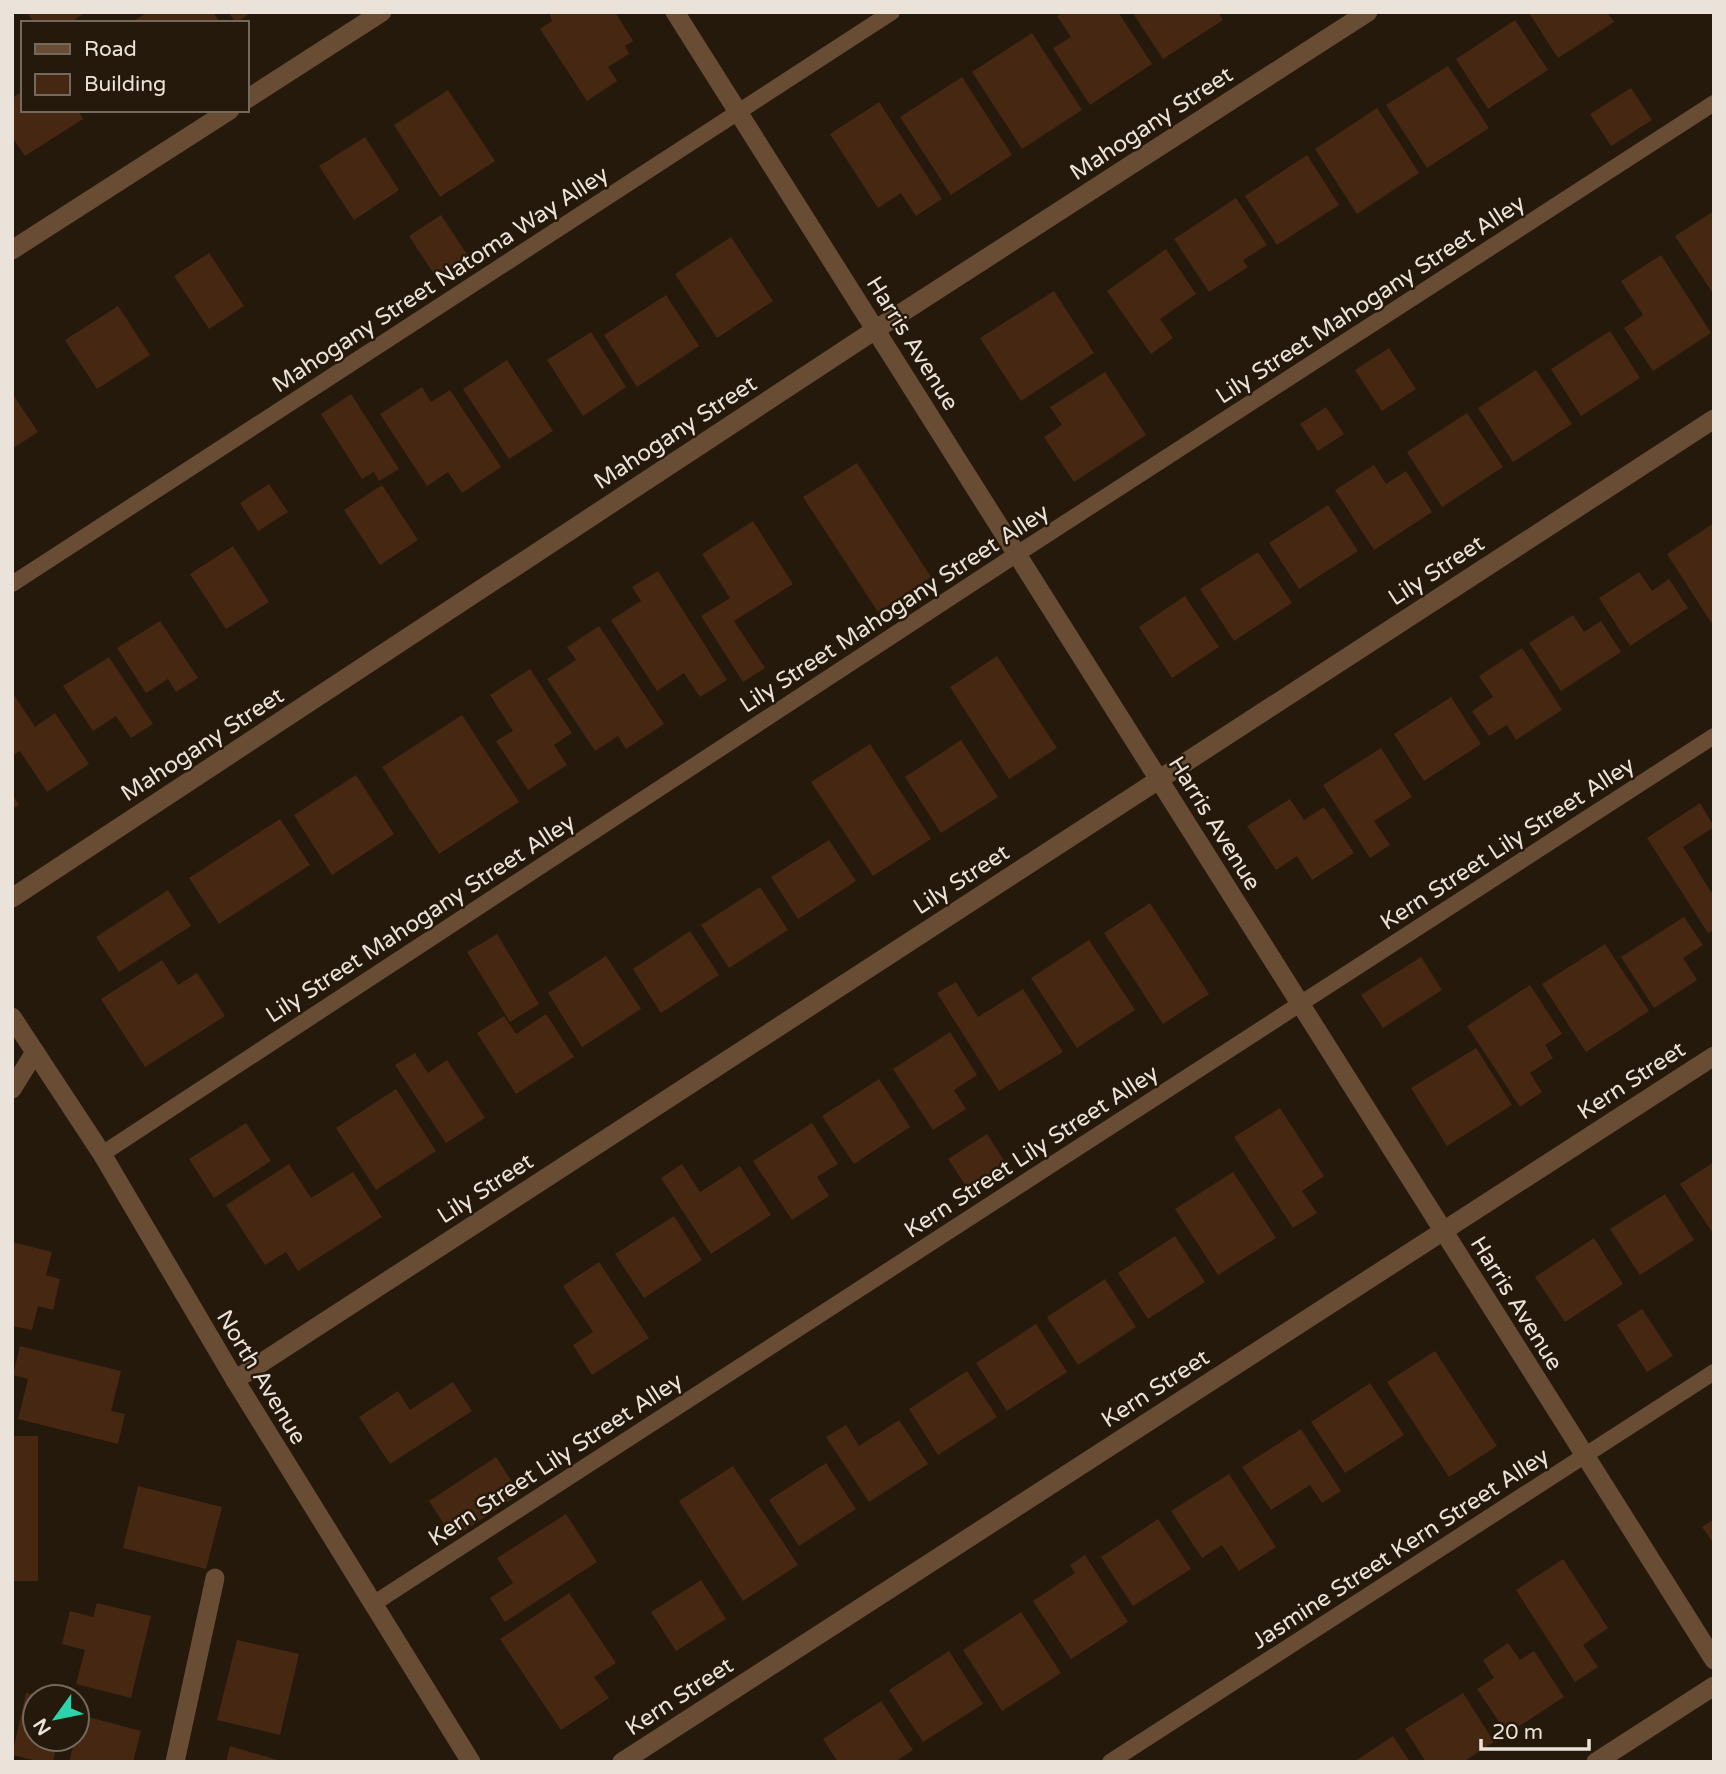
<svg xmlns="http://www.w3.org/2000/svg" width="1726" height="1774" font-family="'Varela Round',sans-serif">
  <style>
    .building { fill: #462712 }
    .lines { fill: none; stroke-linecap: round; stroke-linejoin: round }
    .service { stroke: #694c34; stroke-width: 16 }
    .minor { stroke: #694c34; stroke-width: 19 }
    .tertiary { stroke: #694c34; stroke-width: 19 }
    .labels { text-anchor: middle; stroke-width: 5; stroke-linejoin: round; paint-order: stroke }
    .street-label { font-size: 23px; fill: #ebe2d9; stroke: #24190a }
  </style>
  <rect width="100%" height="100%" fill="#24190a"/>
  <g class="building">
    <path d="M27,12H86L70,23H34Z"/>
    <path d="M147,12H213L220,23H135L134,21Z"/>
    <path d="M228,12H252L236,23Z"/>
    <path d="M549,12H615L633,41L625,46L629,54L608,67L617,81L587,101L540,29L552,21Z"/>
    <path d="M1064,12H1118L1152,64L1090,105L1053,48L1071,37L1057,16Z"/>
    <path d="M1132,12H1218L1223,20L1163,59Z"/>
    <path d="M1531,12H1607L1614,22L1558,58L1529,13Z"/>
    <path d="M1515,20L1548,70L1488,109L1456,59Z"/>
    <path d="M1032,33L1082,110L1022,149L972,72Z"/>
    <path d="M1448,66L1489,128L1427,168L1386,105Z"/>
    <path d="M962,77L1012,155L951,195L900,117Z"/>
    <path d="M1631,88L1652,120L1611,146L1590,114Z"/>
    <path d="M448,90L495,161L440,197L394,125Z"/>
    <path d="M23,91V110H78L83,119L25,156L12,137V98Z"/>
    <path d="M879,102L942,199L916,216L901,193L878,208L830,134Z"/>
    <path d="M1377,108L1419,173L1357,214L1315,149Z"/>
    <path d="M365,137L399,190L354,220L319,166Z"/>
    <path d="M1307,155L1339,205L1277,245L1245,196Z"/>
    <path d="M1236,198L1267,245L1243,260L1248,267L1209,292L1174,239Z"/>
    <path d="M1714,211V295L1675,236Z"/>
    <path d="M441,215L468,256L436,277L409,236Z"/>
    <path d="M731,237L773,301L717,338L675,274Z"/>
    <path d="M1166,249L1196,294L1160,319L1173,338L1151,354L1107,291Z"/>
    <path d="M209,253L244,306L209,329L174,276Z"/>
    <path d="M1661,255L1711,333L1653,371L1624,328L1643,315L1621,281Z"/>
    <path d="M1054,291L1094,353L1021,401L980,338Z"/>
    <path d="M666,295L699,346L637,387L604,335Z"/>
    <path d="M118,306L150,355L97,389L65,340Z"/>
    <path d="M1610,331L1640,378L1581,416L1551,369Z"/>
    <path d="M591,332L626,387L583,416L547,360Z"/>
    <path d="M1389,348L1416,389L1382,411L1355,370Z"/>
    <path d="M507,360L553,431L509,459L463,389Z"/>
    <path d="M1536,370L1572,424L1513,462L1478,408Z"/>
    <path d="M1105,372L1146,435L1074,482L1044,437L1062,425L1050,407Z"/>
    <path d="M422,387L431,402L450,390L501,467L462,493L448,472L427,486L380,414Z"/>
    <path d="M12,393L38,432L12,449Z"/>
    <path d="M351,394L399,469L379,481L374,472L362,479L321,414Z"/>
    <path d="M1326,407L1344,434L1318,451L1300,424Z"/>
    <path d="M1467,413L1503,467L1442,507L1407,452Z"/>
    <path d="M857,463L931,577L878,612L803,497Z"/>
    <path d="M1374,465L1386,484L1406,471L1432,512L1374,550L1335,490Z"/>
    <path d="M269,484L288,512L258,531L240,503Z"/>
    <path d="M382,485L418,540L380,565L344,510Z"/>
    <path d="M1328,505L1358,551L1299,589L1269,543Z"/>
    <path d="M753,521L793,584L734,621L765,668L743,682L701,616L730,598L702,554Z"/>
    <path d="M1714,523V627L1667,554Z"/>
    <path d="M233,546L269,602L226,629L190,574Z"/>
    <path d="M1258,552L1292,603L1234,641L1200,589Z"/>
    <path d="M658,571L727,680L700,697L684,673L657,691L611,620L641,601L632,587Z"/>
    <path d="M1639,572L1652,591L1669,579L1688,608L1630,646L1599,598Z"/>
    <path d="M1185,596L1219,647L1172,678L1139,627Z"/>
    <path d="M1573,615L1584,632L1601,621L1621,652L1561,691L1529,643Z"/>
    <path d="M160,621L198,678L176,692L168,679L146,693L117,648Z"/>
    <path d="M599,626L664,724L626,749L618,736L595,751L547,679L576,660L567,647Z"/>
    <path d="M1522,648L1562,710L1516,740L1507,725L1489,736L1472,711L1493,697L1479,676Z"/>
    <path d="M997,656L1057,748L1009,779L950,687Z"/>
    <path d="M109,657L153,724L131,738L116,716L93,731L63,686Z"/>
    <path d="M530,669L572,733L554,745L567,765L528,790L496,741L513,731L490,695Z"/>
    <path d="M12,692L35,727L55,713L89,764L47,792L20,751L12,756Z"/>
    <path d="M1451,697L1481,744L1424,781L1394,734Z"/>
    <path d="M462,715L519,802L439,854L382,767Z"/>
    <path d="M961,740L998,797L941,833L905,777Z"/>
    <path d="M870,744L931,839L873,876L811,782Z"/>
    <path d="M1381,748L1412,797L1374,821L1390,845L1370,858L1323,785Z"/>
    <path d="M356,775L394,834L332,875L294,815Z"/>
    <path d="M12,794L19,805L12,809Z"/>
    <path d="M1290,799L1304,820L1324,807L1354,853L1312,880L1297,856L1276,870L1247,826Z"/>
    <path d="M1700,803L1714,827L1683,847L1711,892L1714,890V930L1708,933L1647,838Z"/>
    <path d="M280,819L310,865L219,924L189,878Z"/>
    <path d="M829,840L856,881L798,919L771,877Z"/>
    <path d="M760,887L788,930L729,968L701,925Z"/>
    <path d="M168,890L191,926L119,972L96,937Z"/>
    <path d="M1150,903L1209,994L1163,1024L1104,933Z"/>
    <path d="M1684,917L1703,945L1683,958L1697,980L1654,1008L1621,957Z"/>
    <path d="M690,931L719,975L661,1013L633,969Z"/>
    <path d="M497,934L539,1004L510,1022L467,952Z"/>
    <path d="M1089,940L1135,1010L1077,1048L1031,978Z"/>
    <path d="M1605,944L1649,1011L1586,1052L1542,984Z"/>
    <path d="M606,956L641,1009L582,1047L548,993Z"/>
    <path d="M1421,957L1442,990L1383,1028L1361,995Z"/>
    <path d="M162,960L178,985L197,973L225,1016L145,1067L101,999Z"/>
    <path d="M956,982L978,1017L1023,989L1063,1052L999,1091L937,993Z"/>
    <path d="M1530,985L1562,1034L1545,1045L1553,1058L1530,1073L1542,1092L1520,1107L1467,1026Z"/>
    <path d="M546,1014L574,1057L516,1094L477,1033L504,1016L516,1034Z"/>
    <path d="M950,1032L977,1075L954,1090L966,1109L933,1130L893,1069Z"/>
    <path d="M1476,1048L1512,1105L1447,1146L1411,1088Z"/>
    <path d="M415,1053L428,1073L447,1060L485,1118L446,1143L395,1065Z"/>
    <path d="M879,1079L910,1127L854,1164L822,1116Z"/>
    <path d="M396,1089L436,1151L376,1190L336,1128Z"/>
    <path d="M1280,1108L1324,1176L1302,1191L1317,1213L1293,1228L1234,1137Z"/>
    <path d="M246,1123L271,1161L214,1198L189,1159Z"/>
    <path d="M812,1123L838,1164L817,1177L829,1196L792,1220L753,1161Z"/>
    <path d="M987,1134L1010,1170L972,1195L948,1159Z"/>
    <path d="M1714,1162V1235L1680,1184Z"/>
    <path d="M289,1164L311,1198L353,1172L382,1217L298,1271L286,1252L265,1265L226,1205Z"/>
    <path d="M682,1164L700,1192L740,1166L771,1215L711,1254L661,1178Z"/>
    <path d="M1233,1172L1276,1238L1218,1275L1175,1209Z"/>
    <path d="M1665,1194L1694,1240L1640,1275L1610,1229Z"/>
    <path d="M674,1216L702,1260L644,1298L615,1254Z"/>
    <path d="M1175,1236L1205,1282L1148,1319L1118,1273Z"/>
    <path d="M1594,1238L1623,1284L1565,1322L1535,1277Z"/>
    <path d="M12,1242L52,1252L46,1275L60,1279L53,1310L38,1306L32,1330L12,1326Z"/>
    <path d="M599,1262L649,1338L592,1375L573,1345L593,1332L563,1286Z"/>
    <path d="M1105,1279L1136,1327L1078,1365L1047,1317Z"/>
    <path d="M1642,1309L1673,1356L1647,1372L1617,1325Z"/>
    <path d="M1036,1324L1067,1372L1007,1411L976,1363Z"/>
    <path d="M20,1346L121,1371L111,1411L125,1414L118,1444L18,1419L28,1379L13,1375Z"/>
    <path d="M1435,1351L1497,1446L1449,1477L1387,1382Z"/>
    <path d="M967,1371L997,1417L938,1455L909,1409Z"/>
    <path d="M453,1382L472,1411L390,1464L359,1417L398,1391L410,1410Z"/>
    <path d="M1370,1383L1404,1435L1345,1473L1311,1422Z"/>
    <path d="M899,1420L928,1464L869,1502L826,1437L846,1425L859,1446Z"/>
    <path d="M1301,1429L1341,1491L1322,1503L1310,1485L1271,1510L1242,1467Z"/>
    <rect x="12" y="1436" width="26" height="145"/>
    <path d="M496,1457L520,1494L453,1538L429,1501Z"/>
    <path d="M826,1463L856,1509L799,1546L769,1500Z"/>
    <path d="M733,1466L798,1565L743,1601L679,1501Z"/>
    <path d="M1229,1474L1276,1547L1239,1571L1222,1545L1202,1558L1171,1511Z"/>
    <path d="M138,1486L222,1507L206,1569L123,1548Z"/>
    <path d="M566,1514L597,1562L505,1622L490,1598L513,1583L497,1558Z"/>
    <path d="M1158,1519L1191,1569L1133,1606L1101,1557Z"/>
    <path d="M1714,1519V1544L1702,1527Z"/>
    <path d="M1085,1555L1128,1622L1071,1659L1033,1601L1075,1573L1070,1565Z"/>
    <path d="M1563,1559L1608,1628L1583,1645L1598,1667L1575,1682L1516,1590Z"/>
    <path d="M701,1580L726,1619L676,1651L651,1612Z"/>
    <path d="M569,1593L616,1663L594,1677L609,1698L561,1730L500,1639Z"/>
    <path d="M97,1603L151,1616L131,1698L76,1684L85,1650L62,1644L70,1611L93,1617Z"/>
    <path d="M1021,1612L1061,1673L1002,1711L963,1650Z"/>
    <path d="M237,1640L299,1654L280,1735L217,1720Z"/>
    <path d="M1508,1643L1520,1660L1534,1651L1564,1697L1507,1734L1477,1689L1494,1678L1483,1660Z"/>
    <path d="M949,1651L983,1704L923,1742L889,1690Z"/>
    <path d="M26,1693L35,1695V1739H58L53,1762H42L12,1755Z"/>
    <path d="M1463,1693L1494,1742L1463,1762H1426L1405,1729Z"/>
    <path d="M881,1701L913,1750L895,1762H838L823,1739Z"/>
    <path d="M81,1715L141,1731L133,1762H69L75,1739H77Z"/>
    <path d="M1393,1736L1410,1762H1354Z"/>
    <path d="M230,1746L281,1761V1762H226Z"/>
  </g>
  <g class="lines">
    <g class="service">
      <path d="M12,584L892,12"/>
      <path d="M102,1154L1017,554L1714,103"/>
      <path d="M373,1604L1714,736"/>
      <path d="M1110,1762L1714,1372"/>
    </g>
    <g class="minor">
      <path d="M675,12L1714,1660"/>
      <path d="M247,99L382,12"/>
      <path d="M12,250L230,110"/>
      <path d="M12,898L875,330L1368,12"/>
      <path d="M12,1089L35,1052"/>
      <path d="M235,1380L1714,419"/>
      <path d="M175,1762L215,1578"/>
      <path d="M622,1762L1714,1056"/>
      <path d="M1596,1762L1714,1686"/>
    </g>
    <path class="tertiary" d="M12,1017L102,1154L235,1380L471,1762"/>
  </g>
  <g class="labels">
    <g class="street-label">
      <text transform="translate(1151 123) rotate(-33)" y="8">Mahogany Street</text>
      <text transform="translate(440 279) rotate(-33)" y="8">Mahogany Street Natoma Way Alley</text>
      <text transform="translate(1370 299) rotate(-33)" y="8">Lily Street Mahogany Street Alley</text>
      <text transform="translate(913 343) rotate(58)" y="8">Harris Avenue</text>
      <text transform="translate(675 432) rotate(-33)" y="8">Mahogany Street</text>
      <text transform="translate(1436 570) rotate(-33)" y="8">Lily Street</text>
      <text transform="translate(894 608) rotate(-33)" y="8">Lily Street Mahogany Street Alley</text>
      <text transform="translate(202 744) rotate(-33)" y="8">Mahogany Street</text>
      <text transform="translate(1215 823) rotate(58)" y="8">Harris Avenue</text>
      <text transform="translate(1507 843) rotate(-33)" y="8">Kern Street Lily Street Alley</text>
      <text transform="translate(961 879) rotate(-33)" y="8">Lily Street</text>
      <text transform="translate(420 918) rotate(-33)" y="8">Lily Street Mahogany Street Alley</text>
      <text transform="translate(1631 1080) rotate(-33)" y="8">Kern Street</text>
      <text transform="translate(1031 1151) rotate(-33)" y="8">Kern Street Lily Street Alley</text>
      <text transform="translate(485 1188) rotate(-33)" y="8">Lily Street</text>
      <text transform="translate(1517 1303) rotate(58)" y="8">Harris Avenue</text>
      <text transform="translate(262 1377) rotate(59)" y="8">North Avenue</text>
      <text transform="translate(1155 1388) rotate(-33)" y="8">Kern Street</text>
      <text transform="translate(555 1459) rotate(-33)" y="8">Kern Street Lily Street Alley</text>
      <text transform="translate(1400 1548) rotate(-33)" y="8">Jasmine Street Kern Street Alley</text>
      <text transform="translate(679 1696) rotate(-33)" y="8">Kern Street</text>
    </g>
  </g>
  <rect width="1726" height="1774" fill="none" stroke="#ebe2d9" stroke-width="28"/>
  <rect x="21" y="21" width="228" height="91" fill="#24190a" stroke="#74695d" stroke-width="2"/>
  <rect x="35" y="44" width="35" height="10" fill="#694c34" stroke="#74695d" stroke-width="2"/>
  <text x="84" y="56" font-size="21" fill="#ebe2d9">Road</text>
  <rect x="35" y="74" width="35" height="21" fill="#462712" stroke="#74695d" stroke-width="2"/>
  <text x="84" y="91" font-size="21" fill="#ebe2d9">Building</text>
  <g transform="translate(56 1718) rotate(237)"><circle r="33" fill="#24190a" stroke="#74695d" stroke-width="2"/>
  <path d="M0-5L12 26L0 18L-12 26Z" fill="#2bd5ac"/>
  <text y="-10" font-size="19" font-weight="bold" text-anchor="middle" fill="#ebe2d9">N</text>
  </g>
  <path d="M1481 1739v10h108v-10" fill="none" stroke="#ebe2d9" stroke-width="3.5"/>
  <text x="1492" y="1739" font-size="21" fill="#ebe2d9" stroke="#24190a" stroke-width="5" paint-order="stroke">20 m</text>
</svg>
